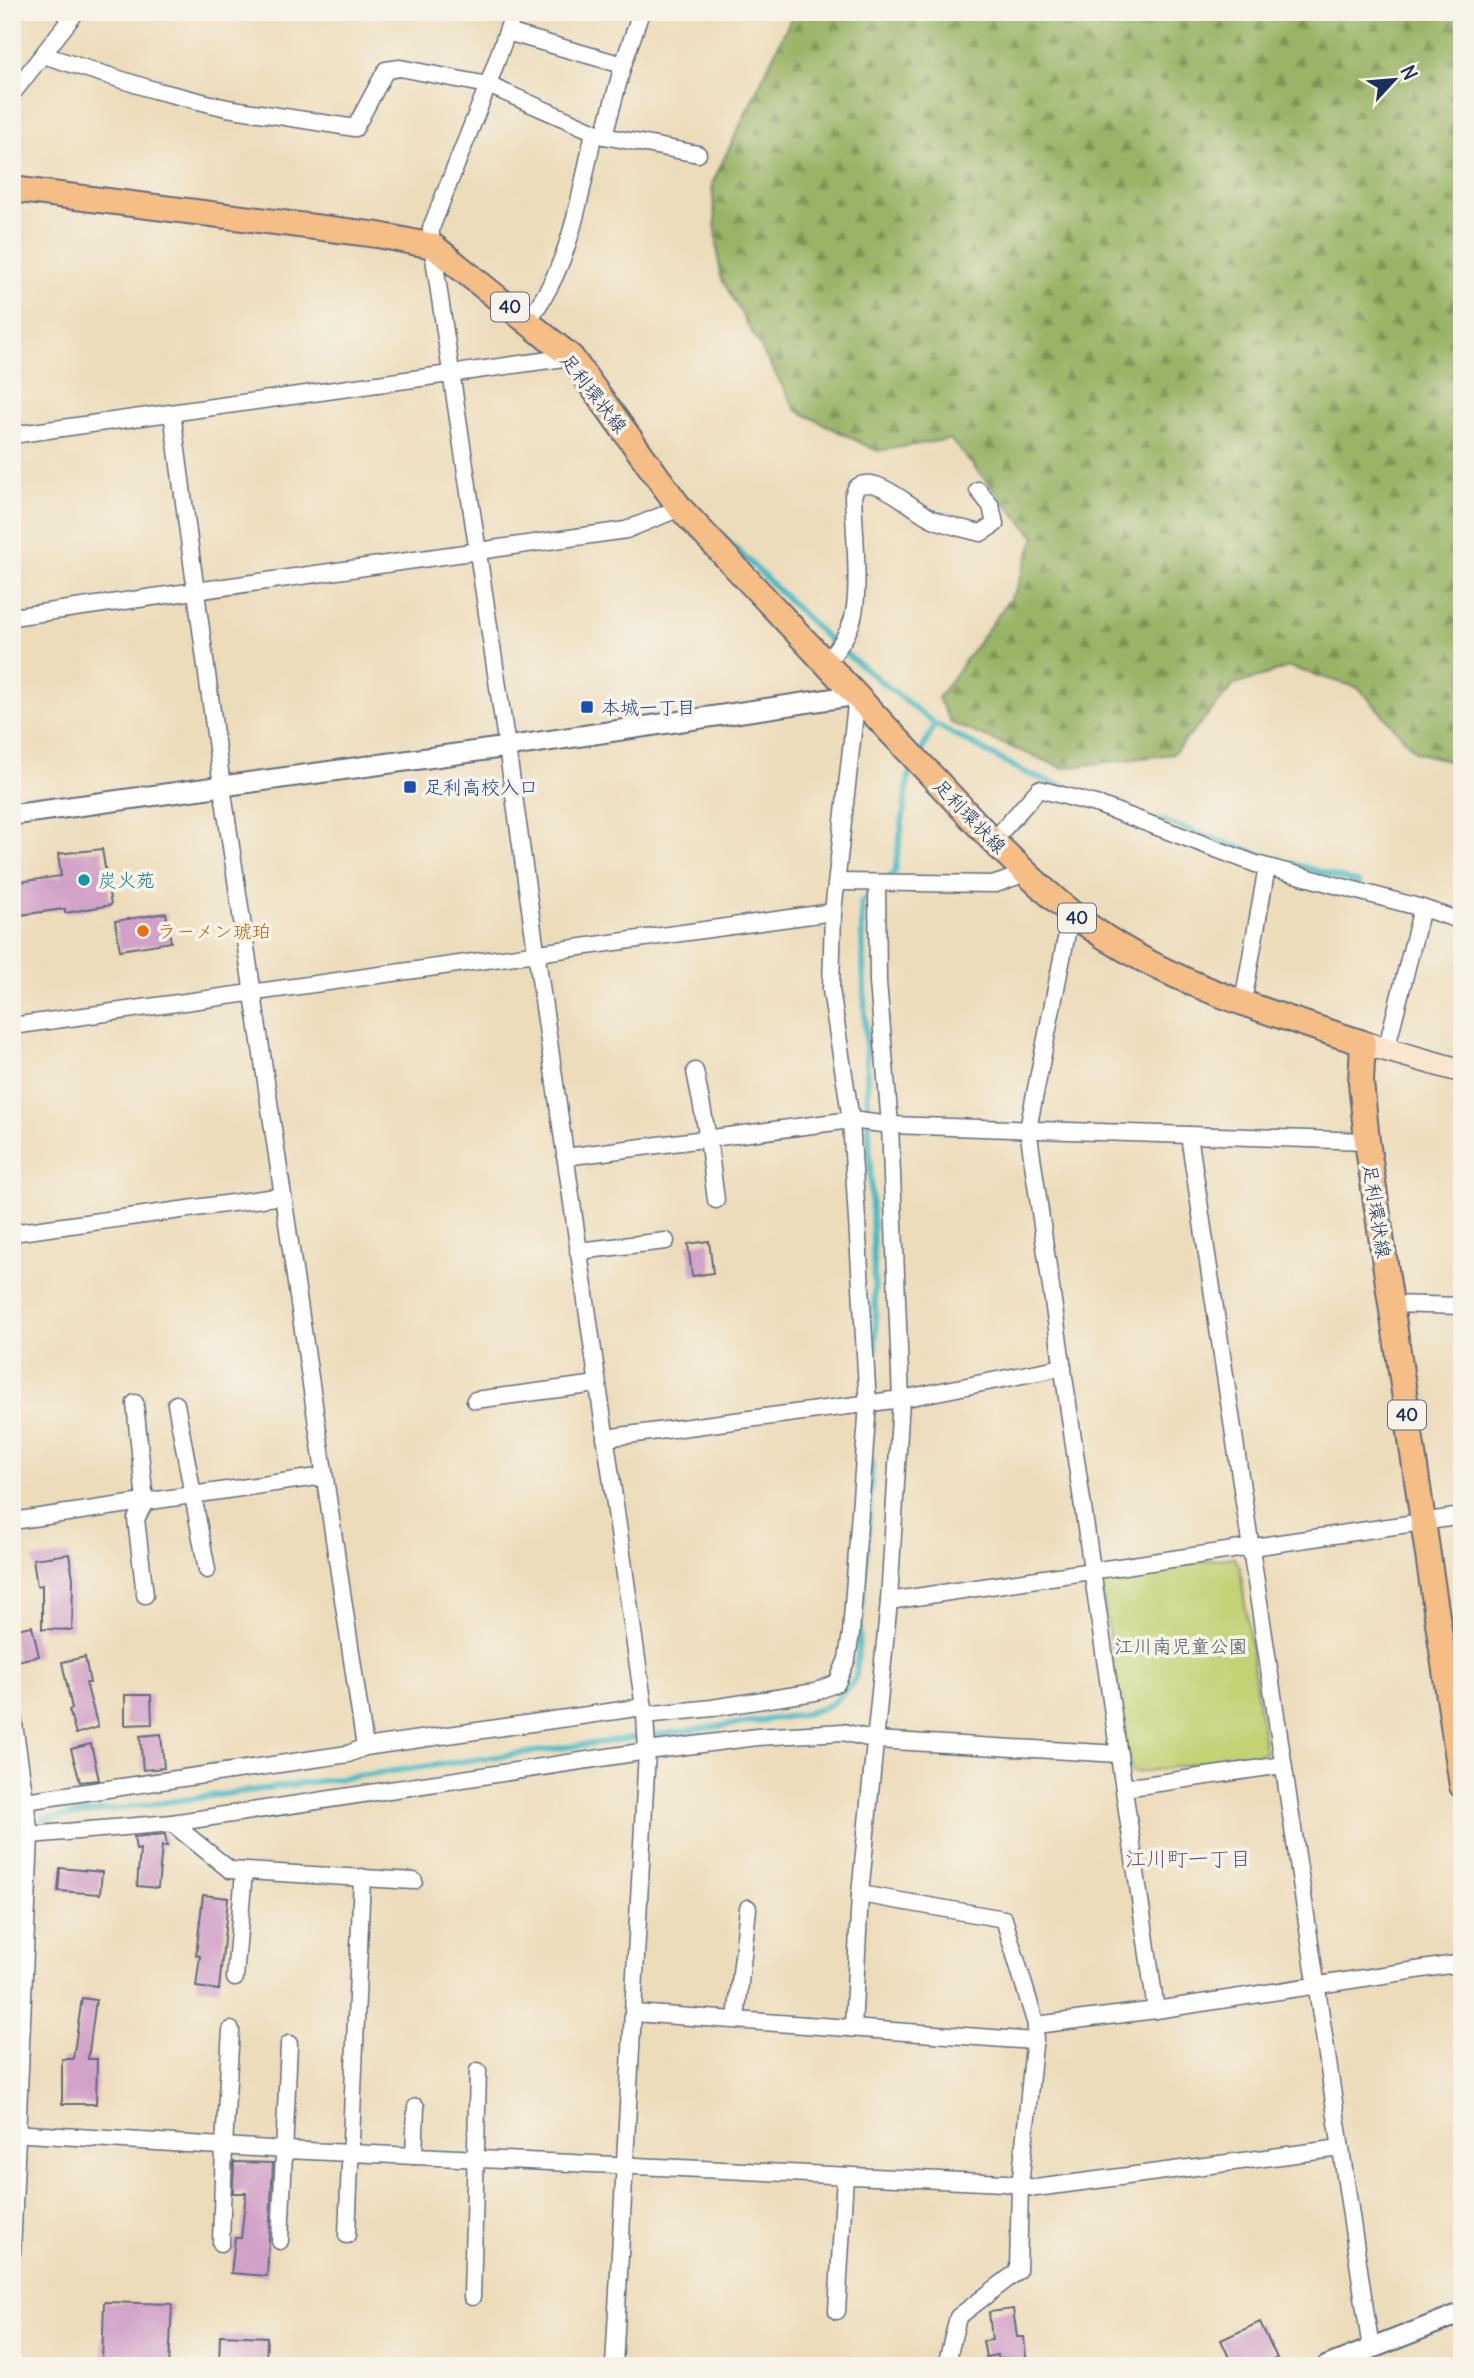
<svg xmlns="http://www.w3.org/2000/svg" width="1474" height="2378" font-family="Delius,'Klee One',sans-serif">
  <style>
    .green { fill: #c2d274; stroke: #6e8069; stroke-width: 2 }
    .forest { fill: url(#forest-firs); stroke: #5a7262; stroke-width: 2 }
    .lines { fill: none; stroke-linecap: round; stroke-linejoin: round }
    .stream { stroke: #4bbac4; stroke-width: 6 }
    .building { fill: #d2a1c9 }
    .minor-casing { stroke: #646c7e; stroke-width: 19 }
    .tertiary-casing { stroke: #646c7e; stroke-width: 23 }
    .secondary-casing { stroke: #646c7e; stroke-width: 26 }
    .primary-casing { stroke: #646c7e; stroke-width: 28 }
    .minor { stroke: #fff; stroke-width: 16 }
    .tertiary { stroke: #fff; stroke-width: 19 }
    .secondary { stroke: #fbe5cf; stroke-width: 23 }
    .primary { stroke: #f6be87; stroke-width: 24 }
    .transit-dot { fill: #1a4fb4; stroke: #f7f3e8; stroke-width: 2.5 }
    .culture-dot { fill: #0f9aa8; stroke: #f7f3e8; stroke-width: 2.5 }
    .food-dot { fill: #e8710a; stroke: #f7f3e8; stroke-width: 2.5 }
    .labels { text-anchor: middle; stroke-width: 7; stroke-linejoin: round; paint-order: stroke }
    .shield { fill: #f7f3e8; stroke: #5d6a87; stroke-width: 2 }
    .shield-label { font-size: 18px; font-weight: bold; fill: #1b2f5e }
    .street-label { font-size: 19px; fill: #1b2f5e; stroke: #f7f3e8 }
    .transit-label { font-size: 19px; fill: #164399; stroke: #f7f3e8; text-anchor: start }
    .culture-label { font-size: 19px; fill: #0d838f; stroke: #f7f3e8; text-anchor: start }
    .food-label { font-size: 19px; fill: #c56008; stroke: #f7f3e8; text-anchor: start }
    .park-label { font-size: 19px; fill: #455864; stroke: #f7f3e8 }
    .neighbourhood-label { font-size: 21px; fill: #5b5783; stroke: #f7f3e8 }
  </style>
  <defs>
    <pattern id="forest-firs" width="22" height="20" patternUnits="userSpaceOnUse" patternTransform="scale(1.75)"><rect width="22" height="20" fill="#99b466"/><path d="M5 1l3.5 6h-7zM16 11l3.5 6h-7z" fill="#7c9357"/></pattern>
  </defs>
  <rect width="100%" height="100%" fill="#f7f3e8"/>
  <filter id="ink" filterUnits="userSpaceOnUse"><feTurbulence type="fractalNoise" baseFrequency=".0143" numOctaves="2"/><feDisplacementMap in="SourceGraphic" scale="14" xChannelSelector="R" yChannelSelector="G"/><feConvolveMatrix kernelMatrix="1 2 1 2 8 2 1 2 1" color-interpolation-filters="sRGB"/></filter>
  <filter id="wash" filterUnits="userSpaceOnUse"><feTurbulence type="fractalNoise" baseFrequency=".00686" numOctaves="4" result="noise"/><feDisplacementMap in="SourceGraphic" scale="28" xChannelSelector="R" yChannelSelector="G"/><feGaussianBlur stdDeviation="1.57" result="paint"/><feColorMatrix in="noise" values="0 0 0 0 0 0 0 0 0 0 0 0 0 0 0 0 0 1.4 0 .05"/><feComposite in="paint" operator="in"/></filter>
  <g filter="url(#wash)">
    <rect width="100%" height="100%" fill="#eddcba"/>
    <path class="green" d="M1233,1557L1240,1567L1265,1753L1134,1773L1129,1766L1101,1584L1109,1576Z"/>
    <path class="forest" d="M794,12H1462V765L1416,752L1359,688L1289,667L1234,685L1173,754L1063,768L951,723L938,698L1016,590L1035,537L950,439L877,451L796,410L720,276L712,184Z"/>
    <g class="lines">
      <g class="stream">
        <path d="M395,226L425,233"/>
        <path d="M439,237L447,240L570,340L577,349"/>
        <path d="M716,529L831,642L935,724L1028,774L1083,793"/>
        <path d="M920,754L935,724"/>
        <path d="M1160,820L1268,857L1359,883"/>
        <path d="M886,879L895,872L909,775L913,767"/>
        <path d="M873,891L861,903L876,1328L874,1386"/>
        <path d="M43,1819L801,1715C829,1707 840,1702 856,1677L869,1517L872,1460"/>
      </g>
    </g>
    <g id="blocks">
      <g class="building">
        <path d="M102,849L111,905L65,913V909L12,916V883L61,876L58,854Z"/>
        <path d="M166,913L171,942L120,950L115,921Z"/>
        <path d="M709,1241L713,1273L692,1276L688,1244Z"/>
        <path d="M69,1554L73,1578L72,1630L42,1629V1585L37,1586L33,1559Z"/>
        <path d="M32,1626L39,1656L17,1661L12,1630Z"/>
        <path d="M85,1657L90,1683H86L98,1727L76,1734L69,1710L72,1709L62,1662Z"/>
        <path d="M125,1695H151L152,1724L125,1725Z"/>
        <path d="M161,1734L164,1768L143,1770L140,1736Z"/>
        <path d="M91,1744L99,1780L80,1782L71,1749Z"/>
        <path d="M165,1834L167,1846H162L158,1888L137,1886L140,1849L136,1850L134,1837Z"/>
        <path d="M60,1868L102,1872L100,1894L58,1891Z"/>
        <path d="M203,1895L228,1898L219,1990L196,1987L200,1956L196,1955Z"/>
        <path d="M82,1998L96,2000L88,2059H97L96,2104H62V2059H73Z"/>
        <path d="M234,2162L273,2163L267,2276L231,2273L235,2238H241L246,2193H233Z"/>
        <path d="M104,2302L172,2304L169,2366H110V2363H102Z"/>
        <path d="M1013,2309L1017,2337H1024L1027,2366H1008L1007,2358L997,2359V2355L986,2357L983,2341L992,2340L989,2312Z"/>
        <path d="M1260,2322L1277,2358L1260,2366H1233L1221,2340Z"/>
        <path d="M220,2335L267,2337L266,2366H219Z"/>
      </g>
    </g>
  </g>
  <g filter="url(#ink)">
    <use href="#blocks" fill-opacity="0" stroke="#646c7e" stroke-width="2"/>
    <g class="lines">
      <defs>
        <g id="minor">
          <path d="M514,12L488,85L431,228V238L507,747L645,1715L647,1751L614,2366"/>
          <path d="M507,32L623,65"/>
          <path d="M43,55L154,90L227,108L355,128L386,70L400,68L488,85L604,136L698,154"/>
          <path d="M12,94L76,12"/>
          <path d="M604,136L623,65L641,12"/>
          <path d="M527,321C570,269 580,197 594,132"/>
          <path d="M172,413L222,786L365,1747"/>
          <path d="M12,435L571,357"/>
          <path d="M12,617L626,530L680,508"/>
          <path d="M826,662C837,650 847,637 852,621C861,593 854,528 853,496L856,488C875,471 914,511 933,519C948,526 966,529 981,533L995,524L991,506L978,490"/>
          <path d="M993,841L1039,789L1099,805L1256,864L1422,908L1386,1050"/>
          <path d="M838,882L996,884L1026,873"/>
          <path d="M1422,908L1462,921"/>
          <path d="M1071,913L1028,1129L1156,2010"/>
          <path d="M1243,1002L1267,867"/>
          <path d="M12,1026L833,912"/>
          <path d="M695,1071L708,1138L716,1200"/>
          <path d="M1189,1135L1371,2349"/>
          <path d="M565,1157L851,1120L890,1125L1367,1141"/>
          <path d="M12,1233L283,1196"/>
          <path d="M578,1251L666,1241"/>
          <path d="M1391,1304L1462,1306"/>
          <path d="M475,1400L597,1384"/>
          <path d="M135,1403L145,1502L136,1519L145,1595"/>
          <path d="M176,1404L207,1570"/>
          <path d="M605,1438L901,1399L1063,1367"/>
          <path d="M12,1521L324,1476"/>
          <path d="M889,1601L1462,1516"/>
          <path d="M12,1710L30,1835L12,2253"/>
          <path d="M645,1715L712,1708L815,1692L837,1683L847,1659L851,1633L868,1404L851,1120L831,990L833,912L857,695"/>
          <path d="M1124,1788L1283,1765"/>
          <path d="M25,1801L348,1754L365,1747L643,1707"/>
          <path d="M172,1823L230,1870L414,1881"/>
          <path d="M30,1835L172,1823L647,1751L757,1737L843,1732L876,1740L1119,1754"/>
          <path d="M860,1894L1004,1919L1036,2025L1020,2186L1018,2271L958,2317L946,2366"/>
          <path d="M235,1978L244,1871"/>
          <path d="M634,2013L1035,2041"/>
          <path d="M736,2020L748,1908"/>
          <path d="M1036,2025L1156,2010L1462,1963"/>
          <path d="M853,2028L860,1894L889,1601L901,1399L890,1125L878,982L877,884"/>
          <path d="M12,2133L286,2150L1005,2183L1036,2188L1341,2148"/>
          <path d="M414,2156L416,2107"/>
          <path d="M347,2235L362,1877"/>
          <path d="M280,2241L289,2044"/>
          <path d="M221,2243L224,2146L231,2030"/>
          <path d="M472,2297L478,2071"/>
          <path d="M837,2311L845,2176"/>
        </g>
        <g id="tertiary">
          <path d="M12,815L507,747L857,695"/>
          <path d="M1327,2366L1462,2313"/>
        </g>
        <path id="secondary" d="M1363,1043L1462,1071"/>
        <path id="primary" d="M12,189L378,235L433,246L571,357L680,508L993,841C1025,872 1057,904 1093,929C1173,985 1271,1013 1363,1043L1361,1082L1367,1141L1462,1786"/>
      </defs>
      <use href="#minor" class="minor-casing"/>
      <use href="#tertiary" class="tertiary-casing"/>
      <use href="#secondary" class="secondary-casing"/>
      <use href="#primary" class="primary-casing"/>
      <use href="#minor" class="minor"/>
      <use href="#tertiary" class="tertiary"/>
      <use href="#secondary" class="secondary"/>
      <use href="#primary" class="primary"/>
    </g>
  </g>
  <g class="transit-dot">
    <rect x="580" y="700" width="14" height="14" rx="3.5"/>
    <rect x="403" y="780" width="14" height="14" rx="3.5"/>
  </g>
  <circle class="culture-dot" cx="84" cy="880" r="7"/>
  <circle class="food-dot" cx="143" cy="931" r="7"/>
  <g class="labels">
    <g class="shield">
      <rect x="491" y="292.5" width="38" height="29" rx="5"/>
      <rect x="1058" y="903.5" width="38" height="29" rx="5"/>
      <rect x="1388" y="1400.5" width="38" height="29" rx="5"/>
    </g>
    <g class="shield-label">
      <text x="510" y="313">40</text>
      <text x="1077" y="924">40</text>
      <text x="1407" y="1421">40</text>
    </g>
    <g class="street-label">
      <text transform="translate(594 393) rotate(52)" y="7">足利環状線</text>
      <text transform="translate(970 816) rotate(46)" y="7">足利環状線</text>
      <text transform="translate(1377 1211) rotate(81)" y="7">足利環状線</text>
    </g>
    <g class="transit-label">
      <text x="601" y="714">本城一丁目</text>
      <text x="424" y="794">足利高校入口</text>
    </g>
    <g class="culture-label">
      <text x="98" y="887">炭火苑</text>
    </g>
    <g class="food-label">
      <text x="157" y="938">ラーメン琥珀</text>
    </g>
    <g class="park-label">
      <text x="1181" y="1653">江川南児童公園</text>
    </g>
    <g class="neighbourhood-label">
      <text x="1188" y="1866">江川町一丁目</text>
    </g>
  </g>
  <rect width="1474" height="2378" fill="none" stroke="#f7f3e8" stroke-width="42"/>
  <g transform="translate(1394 80) rotate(64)" stroke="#f7f3e8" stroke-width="5" paint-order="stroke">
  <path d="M0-5L12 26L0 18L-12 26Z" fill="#1b2f5e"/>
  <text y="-10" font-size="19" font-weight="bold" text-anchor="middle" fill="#1b2f5e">N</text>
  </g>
</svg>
